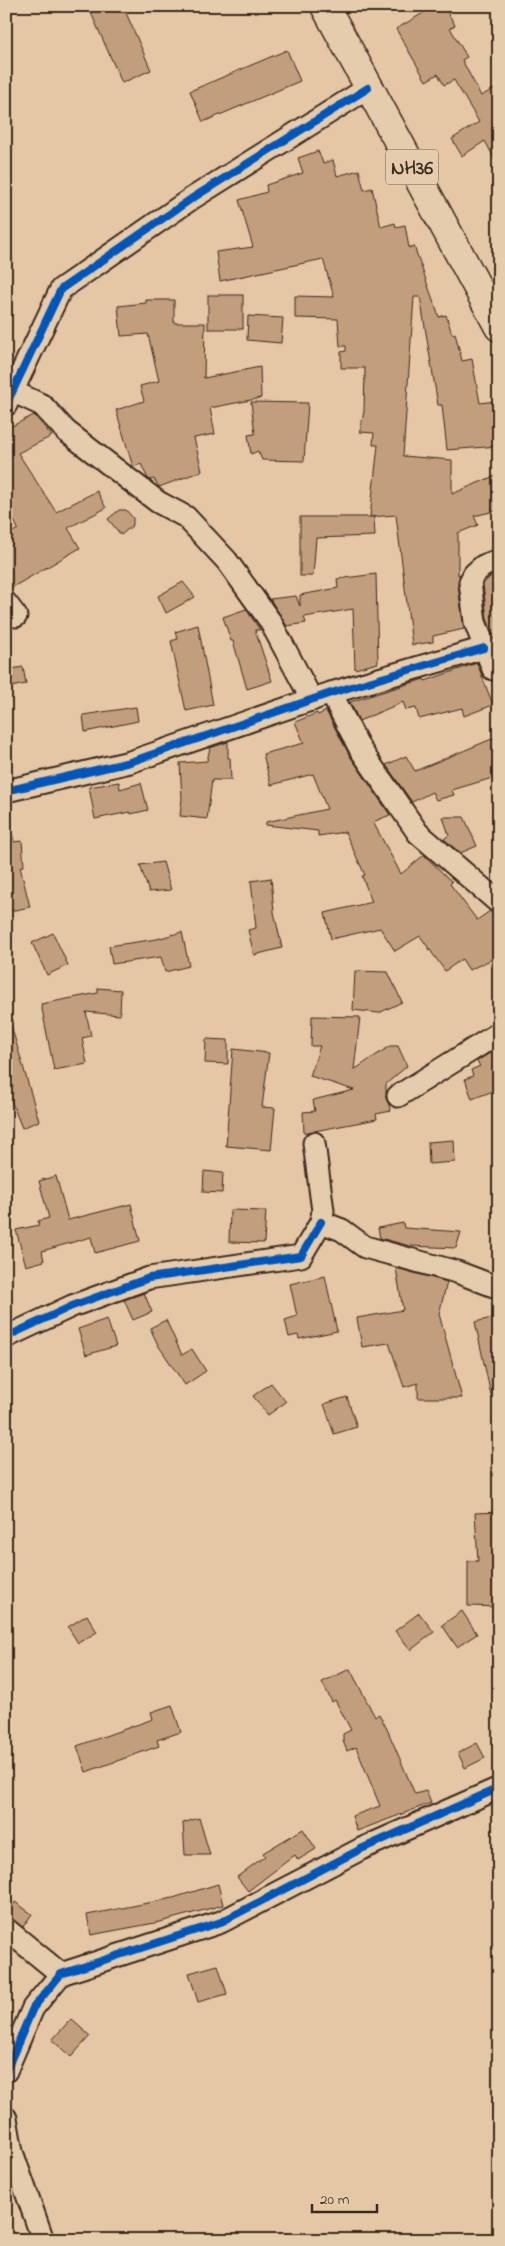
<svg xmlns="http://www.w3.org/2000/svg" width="505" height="2246" font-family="'Indie Flower',sans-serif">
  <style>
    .building { fill: #c29e7c; stroke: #3b2a1e }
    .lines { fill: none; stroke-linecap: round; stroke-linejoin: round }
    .minor-casing { stroke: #3b2a1e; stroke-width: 25 }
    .trunk-casing { stroke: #3b2a1e; stroke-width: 31 }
    .minor { stroke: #e5ccad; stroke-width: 21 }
    .trunk { stroke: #e5ccad; stroke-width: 28 }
    .cycleway-casing { stroke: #e5ccad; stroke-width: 11 }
    .cycleway { stroke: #0057b8; stroke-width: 8 }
    .labels { text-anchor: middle; stroke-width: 4; stroke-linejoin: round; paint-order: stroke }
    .shield { fill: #e5ccad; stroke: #6e5b49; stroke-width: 1 }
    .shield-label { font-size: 20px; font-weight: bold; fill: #3b2a1e }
  </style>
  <rect width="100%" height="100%" fill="#e5c7a6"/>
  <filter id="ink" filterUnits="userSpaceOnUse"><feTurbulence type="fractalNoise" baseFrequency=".02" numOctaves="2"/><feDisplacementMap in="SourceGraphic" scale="10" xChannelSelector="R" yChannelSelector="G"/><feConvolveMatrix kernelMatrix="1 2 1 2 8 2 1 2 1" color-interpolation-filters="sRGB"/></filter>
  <g filter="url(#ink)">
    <g class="building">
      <path d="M88,6H123L151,70L122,83Z"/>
      <path d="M435,6H444L455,25L450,28L467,57L462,60L481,96L499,86V167L485,141L462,156L452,139L479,122L454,80L444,85L438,74L426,81L396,29Z"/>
      <path d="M287,50L300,81L203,122L190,91Z"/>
      <path d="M318,151L323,163L333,160L337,176L359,170L364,190L372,188L381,227L395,223L396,227L405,225L409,248L414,246L439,317L446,315L452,334L455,333L462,361L472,359L480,403L495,401L499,446L447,450L442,405H438L420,297H414L403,456L452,460V494L499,474V510L474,516L478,525L458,533V575L460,574L458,584L464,629L433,636V642L412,645L396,515L370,517L378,445H373L374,433L360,432L364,411L365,368H341V352L346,351V346H340L338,319L295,318V296L334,297L323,259L220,281L216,252L253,247L239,200L267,192L266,185L303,173L298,158Z"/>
      <rect x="208" y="295" width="35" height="34"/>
      <path d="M146,300H174V323H205L204,378L260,367L261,398L210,408L215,434L194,438L202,471L159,487L154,479L150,480L147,477L141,464L133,467L116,410L144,401L140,386L159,381L148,334L121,336L118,306L146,303Z"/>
      <path d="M248,316L283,318L281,343L247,340Z"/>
      <path d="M251,402L308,403L304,461L262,460L258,451L251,454L248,435L255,434Z"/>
      <path d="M34,415L52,436L18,453L56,512L97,491L106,508L68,528L80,548L6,591V536L18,529L6,504V429Z"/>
      <path d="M119,510H126L133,518V525L121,535L108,519Z"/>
      <path d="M300,517H374L375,536L316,538L313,576H300Z"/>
      <path d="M499,573V634L493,635L487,619L483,584L490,577Z"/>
      <path d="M376,574L378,663L355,669L353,609L304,617L306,623L287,626L270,599L296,596L300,606V595L338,588L337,579Z"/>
      <path d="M183,582L195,597L166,613L158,596Z"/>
      <path d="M246,609L260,630H255L272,681L247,689L233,641H231L223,617Z"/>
      <path d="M198,625L213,705L186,711L171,641L178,639L175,632Z"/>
      <path d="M477,663L493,705L464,716L462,708L419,719L416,708L406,710L403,702L359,721L350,702L424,679L425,681Z"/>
      <path d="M23,667L26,684L6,688V670Z"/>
      <path d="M136,707L138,721L85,732L83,715Z"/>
      <path d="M326,711L350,756L390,815L373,822L401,874L424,855L452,882L450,884L477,920L490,911L499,915V956L469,970L462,959L445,971L420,936L395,951L380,928L331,939L325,913L372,902L362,876L365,875L345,832L318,836V831L266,825V822L327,809L313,774L271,785L263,754L304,743L295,722L317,713L318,715Z"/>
      <path d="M499,736V776L452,790L454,795L436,800L432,792L412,802L386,765L406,756L415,771Z"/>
      <path d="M228,742V758H230L231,780H212L207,819L180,816L182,799L180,763L207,761L210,748Z"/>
      <path d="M119,782L120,789L141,783L148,810L131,814L130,812L95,819L89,787Z"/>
      <path d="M443,817H464L477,846L460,853L444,839L449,835Z"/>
      <path d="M13,836L14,842L22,841L24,866L20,867L30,907L6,912V837Z"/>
      <path d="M163,862L171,890L149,892L140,865Z"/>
      <path d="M271,878L274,912L282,948L254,955L248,930L256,928L251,881Z"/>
      <path d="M182,932L189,966L165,972L161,957L112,964L109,946L157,939Z"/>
      <path d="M53,933L68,965L47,975L32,943Z"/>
      <path d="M355,971L388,972L402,1002L379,1013L353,1010Z"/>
      <path d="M98,988L121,990L120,1015L86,1012L91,1036L82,1038L87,1064L54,1070L41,1004L98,993Z"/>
      <path d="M312,1016L360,1017L354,1070L390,1046H398L407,1066L386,1084V1097L391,1111L376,1114L377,1119L304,1133L303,1112L315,1111L313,1100L354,1090L310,1076L320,1046H311Z"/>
      <path d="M11,1025L39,1121L22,1128L6,1088V1026Z"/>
      <path d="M206,1039L228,1040V1064L205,1063Z"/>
      <path d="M233,1049L269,1053L262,1107L275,1108L271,1150L226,1146Z"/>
      <path d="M493,1051L499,1060V1101L493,1091L472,1099L465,1079L473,1076L471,1070L480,1066L477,1061Z"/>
      <path d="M454,1140L455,1162L429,1164L428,1142Z"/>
      <path d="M204,1171L223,1173L222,1193L203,1192Z"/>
      <path d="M56,1176L68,1220L131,1204L140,1241L95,1253L91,1237L42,1251L44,1261L26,1266L16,1230L39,1225L38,1221L49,1218L39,1181Z"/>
      <path d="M230,1210L266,1211L264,1243L229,1242Z"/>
      <path d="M403,1223L404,1228L461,1232L456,1248L410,1246L380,1238L378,1228Z"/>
      <path d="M396,1268L447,1282L439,1314L462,1398H418V1383L404,1387L389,1343L362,1347L357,1318L403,1310Z"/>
      <path d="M325,1276L337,1331L299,1339L298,1335L289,1337L285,1320L297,1316L290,1284Z"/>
      <path d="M144,1293L152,1312L133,1320L124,1300Z"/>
      <path d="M496,1317L499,1331V1395H491L475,1322Z"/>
      <path d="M107,1319L116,1346L86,1355L78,1329Z"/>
      <path d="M166,1320L182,1355L192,1349L206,1371L185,1385L158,1345L150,1328Z"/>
      <path d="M271,1383L286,1402L268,1415L253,1396Z"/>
      <path d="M347,1397L357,1427L334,1434L324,1404Z"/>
      <path d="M499,1512V1607L468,1606V1561H478L475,1513Z"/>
      <path d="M462,1611L477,1634L457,1647L442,1625Z"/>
      <path d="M419,1613L434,1632L411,1650L395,1631Z"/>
      <path d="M87,1615L97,1632L78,1643L68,1627Z"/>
      <path d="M350,1669L375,1717L379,1714L387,1729L415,1794L426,1791L431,1803L357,1831L352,1816L380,1806L356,1747L347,1751L343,1741V1734L351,1730L335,1700L332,1702L322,1682Z"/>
      <path d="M172,1705L181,1732L157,1740L159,1746L86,1772L77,1746L153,1719L151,1712Z"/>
      <path d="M477,1743L485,1758L465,1768L458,1753Z"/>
      <path d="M199,1818L210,1855H185L183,1823Z"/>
      <path d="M303,1829L316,1849L298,1860L295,1855L248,1891L237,1877L265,1856L263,1853Z"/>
      <path d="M218,1884L223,1905L160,1922L91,1935L87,1915L173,1898Z"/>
      <path d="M15,1902L32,1914L23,1927L6,1917Z"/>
      <path d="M218,1965L227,1994L198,2002L189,1973Z"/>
      <path d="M71,2019L90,2036L71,2057L52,2040Z"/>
    </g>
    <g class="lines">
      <defs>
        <g id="minor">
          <path d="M14,392L42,405L66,431L158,502L186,517L227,561L270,621L312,700"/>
          <path d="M6,405L61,289L191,199L368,88"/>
          <path d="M6,603L16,616"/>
          <path d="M493,669L475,622L470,582L474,574L483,566L499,560"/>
          <path d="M331,693L360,749L418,833L499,903"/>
          <path d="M6,791L130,762L331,693L484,648"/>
          <path d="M398,1096L499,1033"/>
          <path d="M314,1143L323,1211L321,1222L342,1230L365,1247L457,1272L499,1288"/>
          <path d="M6,1337L72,1306L149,1278L301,1256L321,1222"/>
          <path d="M6,1929L61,1974"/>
          <path d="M6,2071L33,2008L61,1974L221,1922L361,1849L499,1788"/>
          <path d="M6,2118L12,2152L43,2240"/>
        </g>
        <path id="trunk" d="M325,6L499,327"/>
      </defs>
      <use href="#minor" class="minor-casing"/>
      <use href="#trunk" class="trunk-casing"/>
      <use href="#minor" class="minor"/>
      <use href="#trunk" class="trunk"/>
      <defs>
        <g id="cycleway">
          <path d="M6,405L61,289L191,199L368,88"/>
          <path d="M6,791L130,762L331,693L484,648"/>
          <path d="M6,1337L72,1306L149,1278L301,1256L321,1222"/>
          <path d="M6,2071L33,2008L61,1974L221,1922L361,1849L499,1788"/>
        </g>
      </defs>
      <use href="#cycleway" class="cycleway-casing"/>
      <use href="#cycleway" class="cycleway"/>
    </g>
  </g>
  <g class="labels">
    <rect class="shield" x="386" y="149.5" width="52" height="35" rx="4"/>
    <g class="shield-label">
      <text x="412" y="174">NH36</text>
    </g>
  </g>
  <rect width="505" height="2246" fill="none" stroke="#e5ccad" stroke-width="25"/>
  <rect x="12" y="12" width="480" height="2221" fill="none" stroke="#3b2a1e" stroke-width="2" filter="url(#ink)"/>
  <path d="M312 2204v8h65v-8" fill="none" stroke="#3b2a1e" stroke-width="2.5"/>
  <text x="320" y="2204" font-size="15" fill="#3b2a1e" stroke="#e5ccad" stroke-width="4" paint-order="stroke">20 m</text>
</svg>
